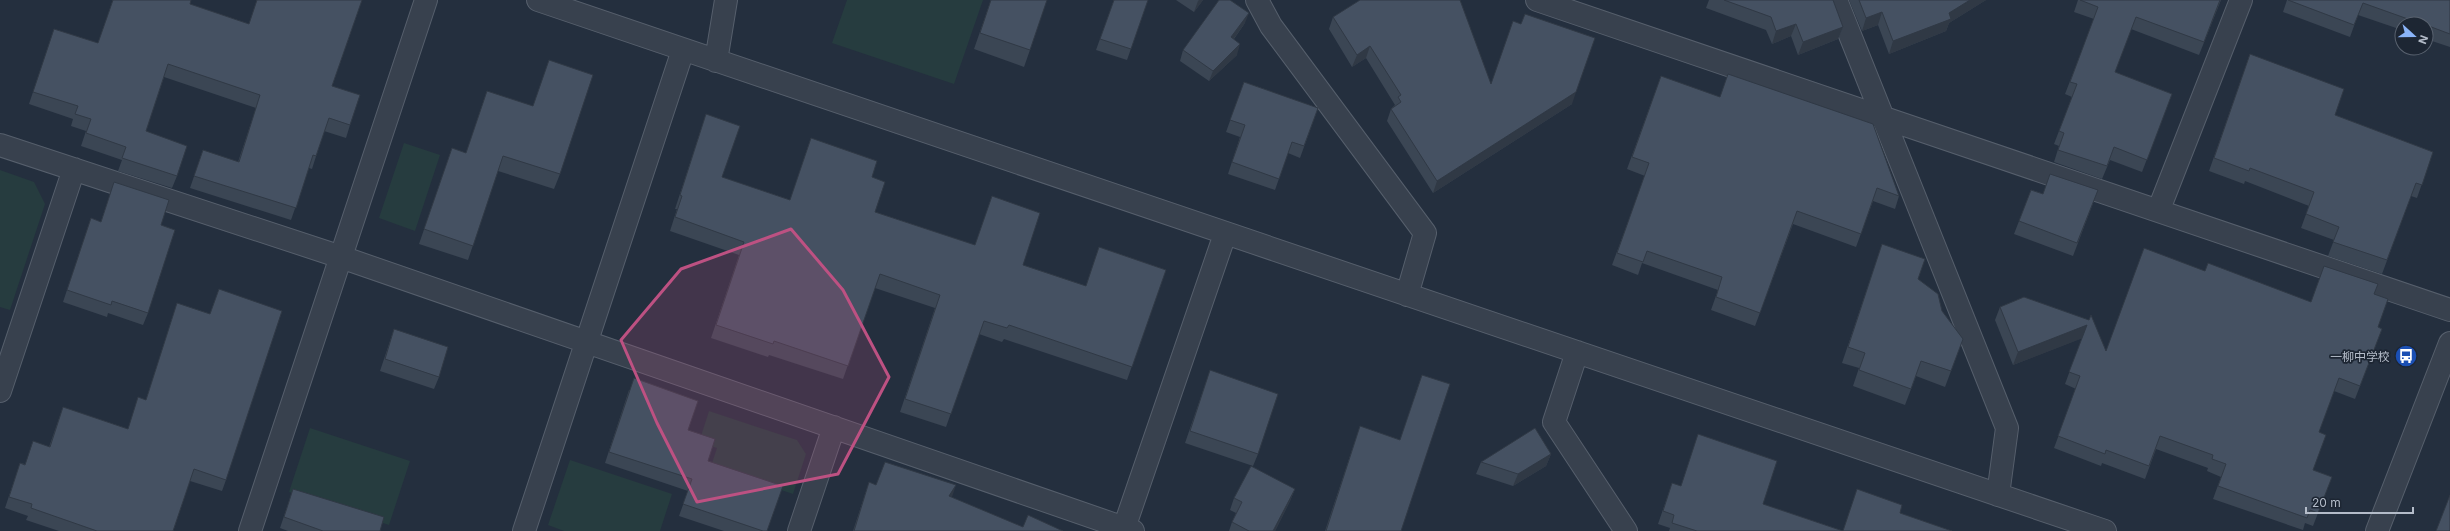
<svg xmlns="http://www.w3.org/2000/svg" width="2450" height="531" font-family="Inter,'Noto Sans JP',sans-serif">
  <rect width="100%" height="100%" fill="#242f3e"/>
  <path fill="#263c3f" d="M 847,0 L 983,0 L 954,84 L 832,43 Z
    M 404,143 L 440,155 L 415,231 L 379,218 Z
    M 0,170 L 34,182 L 45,204 L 10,310 L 0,307 Z
    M 709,411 L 797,440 L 806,454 L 793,494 L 711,466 L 717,448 L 699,442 Z
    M 310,428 L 410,461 L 389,525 L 289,492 Z
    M 570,460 L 672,494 L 660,531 L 564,531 L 548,525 Z"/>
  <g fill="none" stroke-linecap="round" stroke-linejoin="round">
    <g stroke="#565f6c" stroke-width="24">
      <path id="minor" d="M 538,0 L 2105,531
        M 1257,0 L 1271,26 L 1425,233 L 1407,295
        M 1537,0 L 2450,310
        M 1836,0 L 2007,428 L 1998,495
        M 716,61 L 726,0
        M 0,145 L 341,257 L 1133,531
        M 2159,209 L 2241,0
        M 1577,352 L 1554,422 L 1626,531
        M 0,391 L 74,169
        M 250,531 L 426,0
        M 524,531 L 683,50
        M 799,531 L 834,427
        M 1123,531 L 1225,234
        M 2377,531 L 2450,343"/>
    </g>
    <use href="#minor" stroke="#38414e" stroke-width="22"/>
  </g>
  <path fill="#3b4654" d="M 113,0 L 191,0 L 190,4 L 249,24 L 257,0 L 362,0 L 332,86 L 350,125 L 346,138 L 324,131 L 312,169 L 309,168 L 291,220 L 190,188 L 203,150 L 238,162 L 256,108 L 164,77 L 146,131 L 177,176 L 172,188 L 118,171 L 122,160 L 81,146 L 86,131 L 71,126 L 73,119 L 29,104 L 54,29 L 98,43 Z
    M 991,0 L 1030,50 L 1024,67 L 974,49 Z
    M 1114,0 L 1148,0 L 1127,60 L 1096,50 Z
    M 1176,0 L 1203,0 L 1194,12 Z
    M 1709,0 L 1833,0 L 1843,27 L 1838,39 L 1798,55 L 1791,36 L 1772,44 L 1766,30 L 1706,8 Z
    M 1849,0 L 1986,0 L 1949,23 L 1946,31 L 1889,54 L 1878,25 L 1862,31 Z
    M 2078,0 L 2221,0 L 2199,55 L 2131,29 L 2115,72 L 2172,94 L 2142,172 L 2110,160 L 2102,179 L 2054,162 L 2059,146 L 2054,144 L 2072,97 L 2065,94 L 2094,19 L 2074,12 Z
    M 2287,0 L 2450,0 L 2450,47 L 2426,39 L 2426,24 L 2402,24 L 2402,30 L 2358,15 L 2350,37 L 2283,12 Z
    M 1525,14 L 1572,104 L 1433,193 L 1387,121 L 1391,109 L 1395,105 L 1366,58 L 1352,67 L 1329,29 L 1333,17 L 1491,84 L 1521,24 Z
    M 1245,23 L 1234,39 L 1237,55 L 1209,81 L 1180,61 L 1183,50 Z
    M 2250,54 L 2335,115 L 2433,152 L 2417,198 L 2411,196 L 2382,274 L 2328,256 L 2334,240 L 2301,228 L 2309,206 L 2245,181 L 2244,184 L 2209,171 Z
    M 1661,76 L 1899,196 L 1895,209 L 1873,201 L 1856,247 L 1793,224 L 1755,326 L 1711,310 L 1718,290 L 1642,263 L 1638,275 L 1612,265 L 1645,176 L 1627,169 Z
    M 1244,82 L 1318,108 L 1300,158 L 1288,153 L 1275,190 L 1228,174 L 1240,137 L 1226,132 Z
    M 487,91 L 560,174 L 554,189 L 498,171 L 468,260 L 419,244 L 452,148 L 466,153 Z
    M 706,114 L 722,177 L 790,200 L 811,138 L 872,177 L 875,212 L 975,245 L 992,196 L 1023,265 L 1086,286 L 1099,247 L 1166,270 L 1127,380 L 1004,339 L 1002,342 L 979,334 L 946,427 L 900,412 L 935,308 L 875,288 L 843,379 L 769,355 L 768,357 L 711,338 L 739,255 L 670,231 L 677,209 L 675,209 Z
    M 114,182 L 161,225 L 148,313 L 143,325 L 108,313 L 107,317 L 63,302 L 91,218 L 101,222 Z
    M 2031,190 L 2043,194 L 2098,190 L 2073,256 L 2014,234 Z
    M 1882,244 L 1918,279 L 1963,339 L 1945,387 L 1916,376 L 1905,405 L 1853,386 L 1859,368 L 1842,363 Z
    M 2205,271 L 2311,302 L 2375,294 L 2378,327 L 2382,329 L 2355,399 L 2334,391 L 2319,432 L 2313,470 L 2332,477 L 2313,526 L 2305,523 L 2303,530 L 2213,499 L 2221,477 L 2207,471 L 2208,468 L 2156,449 L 2145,479 L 2102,463 L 2101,466 L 2054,448 L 2076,389 L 2065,384 L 2082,338 L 2013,365 L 1995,320 L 2000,307 L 2024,297 L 2106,351 Z
    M 219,289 L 226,480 L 222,491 L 190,481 L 173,531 L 59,531 L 26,520 L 28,516 L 5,508 L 20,463 L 25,464 L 49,447 L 63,407 L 128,429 L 146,400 L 177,303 L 210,314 Z
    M 394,329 L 439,377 L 434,389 L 380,371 Z
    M 1422,375 L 1401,531 L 1325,531 L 1360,426 L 1400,440 Z
    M 1206,382 L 1258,454 L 1253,466 L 1185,443 Z
    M 629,390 L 688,430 L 708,461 L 767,531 L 724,531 L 679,516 L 688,491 L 605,463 Z
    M 1551,454 L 1546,466 L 1513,486 L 1476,474 L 1481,462 Z
    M 869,482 L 876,485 L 951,497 L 1023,527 L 1063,531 L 853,531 Z
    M 1672,483 L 1680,486 L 1763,504 L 1843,531 L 1857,489 L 1900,513 L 1952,531 L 1669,531 L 1670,528 L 1658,524 Z
    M 293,489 L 380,531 L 288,531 L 280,528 Z
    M 1295,489 L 1290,501 L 1275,531 L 1229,531 L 1232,522 L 1236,513 L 1230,510 L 1234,498 Z"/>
  <path fill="#303945" d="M 1199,0 L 1203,0 L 1194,12 L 1198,1 Z
    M 1970,0 L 1986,0 L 1949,23 L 1946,31 L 1889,54 L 1893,41 L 1949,13 Z
    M 1882,12 L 1878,25 L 1862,31 L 1866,18 Z
    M 1249,13 L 1245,23 L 1227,48 L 1231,37 Z
    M 1796,24 L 1791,36 L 1772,44 L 1776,31 Z
    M 1843,27 L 1838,39 L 1798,55 L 1803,42 Z
    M 1240,44 L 1237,55 L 1209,81 L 1213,71 Z
    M 1370,46 L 1366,58 L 1352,67 L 1357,55 Z
    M 1576,92 L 1572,104 L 1433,193 L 1437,181 Z
    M 2087,325 L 2083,338 L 2013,365 L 2018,352 Z
    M 1551,454 L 1546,466 L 1513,486 L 1518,474 Z
    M 956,485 L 952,497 L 945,507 L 949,496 Z
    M 1295,489 L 1290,501 L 1275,531 L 1273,531 Z"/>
  <path fill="#455162" stroke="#303945" d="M 113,0 L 191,0 L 190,4 L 249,24 L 257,0 L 362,0 L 332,86 L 360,95 L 350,125 L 329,118 L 316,156 L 313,155 L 296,208 L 194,176 L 203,150 L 239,162 L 260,95 L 168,64 L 146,131 L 187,146 L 177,176 L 122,158 L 126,147 L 86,133 L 91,119 L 75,114 L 78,106 L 33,92 L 54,29 L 98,43 Z
    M 991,0 L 1047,0 L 1030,50 L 980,33 Z
    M 1114,0 L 1148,0 L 1131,49 L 1100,39 Z
    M 1219,0 L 1230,0 L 1249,13 L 1231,37 L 1240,44 L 1213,71 L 1183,50 Z
    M 1360,0 L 1460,0 L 1491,84 L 1513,21 L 1521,24 L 1525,14 L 1595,38 L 1576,92 L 1437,181 L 1391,109 L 1401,102 L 1398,97 L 1401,95 L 1370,46 L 1357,55 L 1333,17 Z
    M 1724,0 L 1833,0 L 1843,27 L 1803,42 L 1796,24 L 1776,31 L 1771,17 Z
    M 1859,0 L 1970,0 L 1949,13 L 1951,19 L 1893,41 L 1882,12 L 1866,18 Z
    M 2080,0 L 2220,0 L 2204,42 L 2136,17 L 2115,72 L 2172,94 L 2147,160 L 2114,147 L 2107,166 L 2058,150 L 2064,133 L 2059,131 L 2077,84 L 2070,82 L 2098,7 Z
    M 2288,0 L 2450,0 L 2450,34 L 2426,25 L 2426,24 L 2422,24 L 2363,3 L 2354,25 Z
    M 2250,54 L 2344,89 L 2335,115 L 2433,152 L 2422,185 L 2416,183 L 2387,260 L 2333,242 L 2339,227 L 2306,214 L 2314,192 L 2250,168 L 2249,171 L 2214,158 Z
    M 549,60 L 593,75 L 560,174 L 503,156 L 473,246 L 424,229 L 452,148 L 466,153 L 487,91 L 533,106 Z
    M 1728,74 L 1873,124 L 1899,196 L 1877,188 L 1861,234 L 1797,211 L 1760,313 L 1716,297 L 1722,277 L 1647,251 L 1643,262 L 1617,253 L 1649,163 L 1632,157 L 1661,76 L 1720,97 Z
    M 1244,82 L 1318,108 L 1304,146 L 1292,142 L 1279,179 L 1232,162 L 1245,125 L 1230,120 Z
    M 706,114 L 740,126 L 722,177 L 790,200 L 811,138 L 877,161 L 872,177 L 885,182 L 875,212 L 975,245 L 992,196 L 1040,213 L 1023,265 L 1086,286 L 1099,247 L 1166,270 L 1132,367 L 1009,325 L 1007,328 L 984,321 L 951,414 L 905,399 L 940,295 L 880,274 L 848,366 L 774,341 L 773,344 L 716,325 L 744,242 L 675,217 L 682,196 L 680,195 Z
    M 2050,174 L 2098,190 L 2077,243 L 2019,221 L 2031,190 L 2043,194 Z
    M 114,182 L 169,200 L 161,225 L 175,230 L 148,313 L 112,301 L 111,305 L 67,290 L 91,218 L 101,222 Z
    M 1882,244 L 1925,259 L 1918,279 L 1938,294 L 1942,311 L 1963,339 L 1951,371 L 1921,361 L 1911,389 L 1859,370 L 1865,353 L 1848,347 Z
    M 2144,248 L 2205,271 L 2208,263 L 2311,302 L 2324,266 L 2378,284 L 2374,294 L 2388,299 L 2378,327 L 2382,329 L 2360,386 L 2339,378 L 2319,432 L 2326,435 L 2313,470 L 2332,477 L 2318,513 L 2310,510 L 2307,518 L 2218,486 L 2226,464 L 2212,459 L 2213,455 L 2160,436 L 2149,466 L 2106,450 L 2105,454 L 2058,436 L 2080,376 L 2069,372 L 2087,325 L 2018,352 L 2000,307 L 2024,297 L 2089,320 L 2091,315 L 2106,351 Z
    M 219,289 L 282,311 L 226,480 L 194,469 L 173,531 L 97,531 L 31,508 L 32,504 L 9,497 L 20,463 L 25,465 L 33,441 L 50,447 L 63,407 L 128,429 L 138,397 L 146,400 L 177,303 L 210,314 Z
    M 394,329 L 448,347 L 439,377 L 385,359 Z
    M 1210,370 L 1278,394 L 1258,454 L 1190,431 Z
    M 1422,375 L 1450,384 L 1401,531 L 1326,531 L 1360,426 L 1400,440 Z
    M 634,378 L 698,401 L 688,430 L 715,439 L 708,461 L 783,486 L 767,531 L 763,531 L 683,504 L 692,479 L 609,452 Z
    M 1535,428 L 1551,454 L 1518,474 L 1481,462 Z
    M 1698,434 L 1777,461 L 1763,504 L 1843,531 L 1857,489 L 1902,505 L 1900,513 L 1952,531 L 1697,531 L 1672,523 L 1674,515 L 1663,511 L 1672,483 L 1681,486 Z
    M 885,462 L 956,485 L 949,496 L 1023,527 L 1028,515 L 1063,531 L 854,531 L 869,482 L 876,485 Z
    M 1251,466 L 1295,489 L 1273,531 L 1249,531 L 1232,522 L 1242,502 L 1234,498 Z
    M 293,489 L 384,517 L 380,531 L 323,531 L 284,517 Z
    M 2450,495 L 2450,531 L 2436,531 Z"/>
  <path fill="#bd5182" fill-opacity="0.2" stroke="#bd5182" stroke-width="3" stroke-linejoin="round" d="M 791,229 L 843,290 L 889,377 L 838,474 L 697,502 L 657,423 L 621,340 L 681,269 Z"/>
  <defs>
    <g id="bus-disc" transform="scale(1.15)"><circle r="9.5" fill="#1a4fb4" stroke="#1d2633"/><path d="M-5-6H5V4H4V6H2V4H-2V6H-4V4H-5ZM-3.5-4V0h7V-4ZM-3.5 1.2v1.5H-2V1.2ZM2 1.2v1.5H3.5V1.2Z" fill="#fff"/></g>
  </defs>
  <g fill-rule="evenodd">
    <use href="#bus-disc" x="2406" y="356"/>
  </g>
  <g text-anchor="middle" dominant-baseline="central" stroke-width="3.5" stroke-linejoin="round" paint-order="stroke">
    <g font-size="12" fill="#b4bcc9" stroke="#1d2633" text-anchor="end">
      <text x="2390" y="356">一柳中学校</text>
    </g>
  </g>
  <g transform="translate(2414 36) rotate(111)"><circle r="19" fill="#1d2633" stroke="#59626f"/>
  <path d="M0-3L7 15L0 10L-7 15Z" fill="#8ab4f8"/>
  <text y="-6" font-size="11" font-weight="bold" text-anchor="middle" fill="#b4bcc9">N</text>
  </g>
  <path d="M2306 507v6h107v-6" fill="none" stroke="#b4bcc9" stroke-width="2"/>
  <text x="2312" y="507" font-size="12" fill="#b4bcc9" stroke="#1d2633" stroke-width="3" paint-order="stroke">20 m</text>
</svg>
